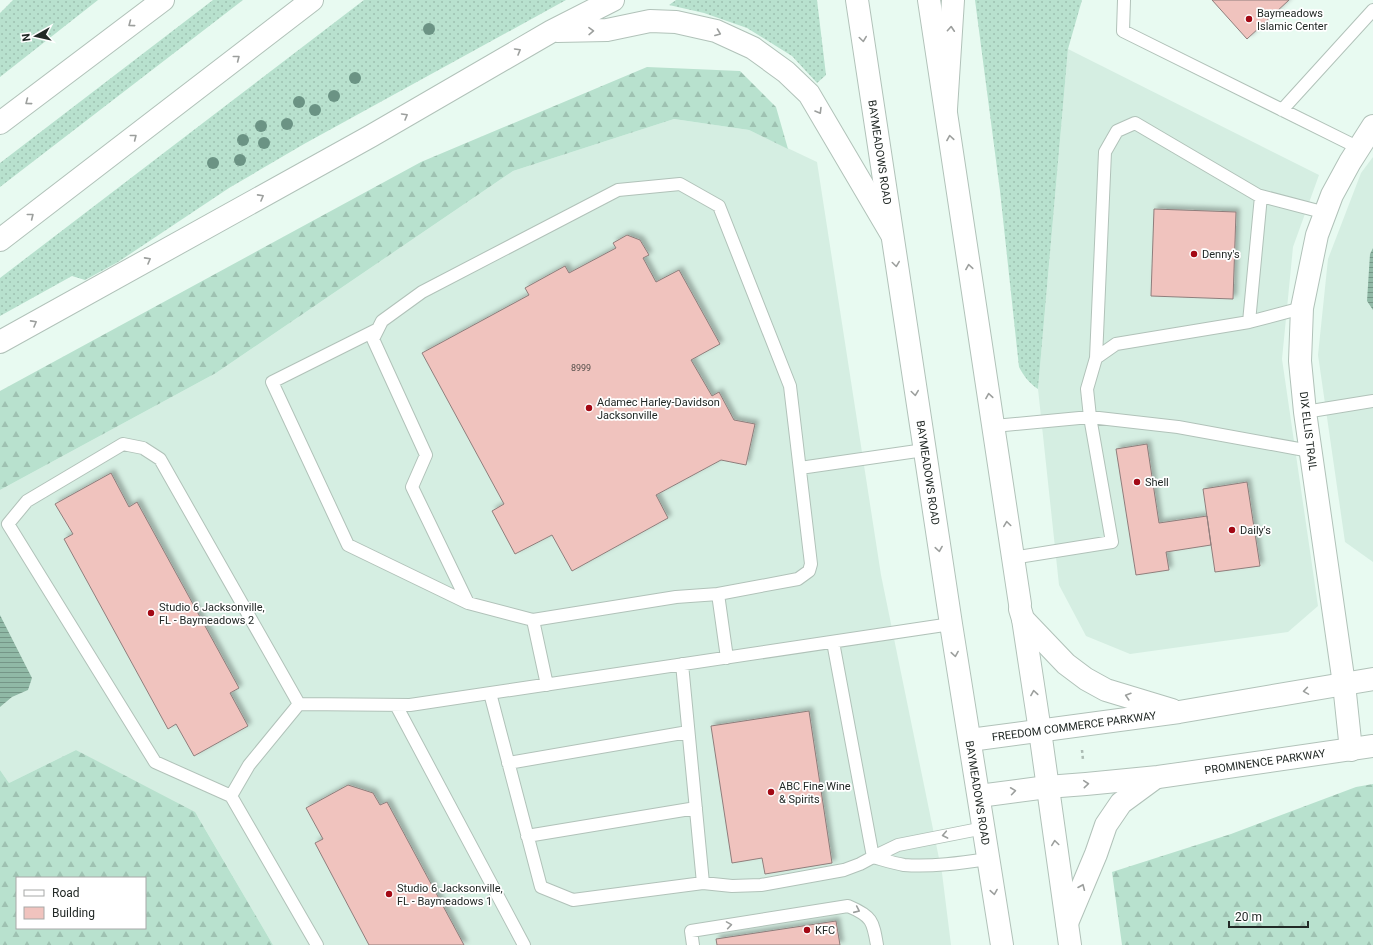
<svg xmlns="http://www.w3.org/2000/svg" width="1373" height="945" font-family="Roboto,sans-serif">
  <defs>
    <pattern id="grass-dots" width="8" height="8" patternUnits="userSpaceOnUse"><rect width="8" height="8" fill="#b8e1ce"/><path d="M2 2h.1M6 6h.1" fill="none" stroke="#9ec1b1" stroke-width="1.8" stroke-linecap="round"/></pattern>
    <pattern id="forest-firs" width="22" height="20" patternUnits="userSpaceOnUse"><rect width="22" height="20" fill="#b8e1ce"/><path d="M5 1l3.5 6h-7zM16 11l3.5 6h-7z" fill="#9ec1b1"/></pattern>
    <pattern id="water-rules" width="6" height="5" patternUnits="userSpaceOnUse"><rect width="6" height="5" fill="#90b9a6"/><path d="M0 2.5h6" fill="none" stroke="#759687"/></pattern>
    <filter id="shadow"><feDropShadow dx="3.5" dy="-3.5" stdDeviation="2" flood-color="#0004"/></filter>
  </defs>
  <rect width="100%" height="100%" fill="#e8faf1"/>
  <path fill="#d5eee2" d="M 1068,49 L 1319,175 L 1293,247 L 1282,359 L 1318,606 L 1288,632 L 1130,654 L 1086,636 L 1059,585 L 1038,389 Z
    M 674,119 L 749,130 L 817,162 L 881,575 L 942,873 L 951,945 L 273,945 L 198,817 L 76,750 L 9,783 L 0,770 L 0,707 L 12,697 L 28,690 L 32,678 L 0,615 L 0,490 L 216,373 L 513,171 Z
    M 1373,157 L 1373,562 L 1345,542 L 1318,355 L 1328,259 L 1361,173 Z"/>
  <path fill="url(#grass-dots)" d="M 13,0 L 98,0 L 0,77 L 0,13 Z
    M 213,0 L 243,0 L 0,187 L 0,163 Z
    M 364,0 L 566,0 L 304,144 L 229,188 L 118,262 L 85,280 L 72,276 L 0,316 L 0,278 Z
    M 676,0 L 817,0 L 826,75 L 817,83 L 792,56 L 747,28 L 704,13 L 669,5 Z
    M 975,0 L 1082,0 L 1068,49 L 1038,389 C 1030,384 1023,375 1019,367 L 1000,191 Z"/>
  <path fill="url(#forest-firs)" fill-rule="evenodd" d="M 647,67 L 740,71 L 776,107 L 788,149 L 749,130 L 674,119 L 513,171 L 216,373 L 0,490 L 0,391 L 421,162 Z
    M 76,750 L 195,812 L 273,945 L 0,945 L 0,770 L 9,783 ZM 17,878 L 145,878 L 145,928 L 17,928 Z
    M 1373,784 L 1373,945 L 1122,945 L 1112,872 L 1231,834 L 1356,787 Z"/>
  <path fill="url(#water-rules)" d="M 1373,248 L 1373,310 L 1367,301 L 1370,254 Z
    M 0,615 L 32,678 L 28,690 L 12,697 L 0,707 Z"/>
  <path fill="#f0c3be" stroke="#8f7e7c" filter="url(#shadow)" d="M 1212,0 L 1289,0 L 1247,39 Z
    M 1154,209 L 1236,212 L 1233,299 L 1151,296 Z
    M 627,235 L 640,240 L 649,255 L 643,258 L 656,282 L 679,270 L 720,344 L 691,360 L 712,396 L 719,392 L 734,420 L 755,424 L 746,465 L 721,460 L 656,495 L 668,518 L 572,571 L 552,535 L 515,554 L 492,511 L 504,504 L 422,353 L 529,295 L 525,288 L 565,266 L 569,273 L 616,248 L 613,243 Z
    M 1147,444 L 1159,523 L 1207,516 L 1211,545 L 1166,552 L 1169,570 L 1136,575 L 1116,449 Z
    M 111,473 L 129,507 L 137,502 L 239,688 L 230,693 L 248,726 L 194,756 L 176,724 L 168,729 L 64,539 L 73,534 L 55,504 Z
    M 1247,482 L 1260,566 L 1215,572 L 1203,489 Z
    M 809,711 L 832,863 L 765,874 L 762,858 L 732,863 L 711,726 Z
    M 348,785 L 373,793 L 380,805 L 387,802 L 464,945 L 369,945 L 315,843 L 323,839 L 306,808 Z
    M 836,921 L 840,945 L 717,945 L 716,939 Z"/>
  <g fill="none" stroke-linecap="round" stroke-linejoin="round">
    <g stroke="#b1c2b9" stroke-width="14">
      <path id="lane" d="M 1124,0 L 1123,31 L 1359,148
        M 1282,110 L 1373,10
        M 1302,308 L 1249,322 L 1116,344 L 1096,358 L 1087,389 L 1090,417 L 1178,427 L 1310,451
        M 1249,322 L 1261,196 L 1326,213
        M 378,329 L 272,382 L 348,545 L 468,603
        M 1096,358 L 1105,152 L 1117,131 L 1135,123 L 1261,197
        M 1305,412 L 1373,401
        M 994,426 L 1090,417 L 1112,542 L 1012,558
        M 800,468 L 924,450
        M 533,620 L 676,597 L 718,594
        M 682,664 L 703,883
        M 547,685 L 533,620 L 468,603 L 412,487 L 426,455 L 373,339 L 382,321 L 422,292 L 618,190 L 680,184 L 719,206 L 790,386 L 811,564 L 809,571 L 798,579 L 718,594 L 727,658
        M 490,693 L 541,887 L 573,900 L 703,883 L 732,886 L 761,885 L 844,870 L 860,864 L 873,857 L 833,642
        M 396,705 L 524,945
        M 508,763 L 688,732
        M 231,796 L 249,765 L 299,704
        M 984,828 L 898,845 L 873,857 C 884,860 893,863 904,865 C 932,867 961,863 988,859
        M 527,836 L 696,808
        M 317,945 L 231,796 L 155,762 L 8,524 L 27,501 L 123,444 L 143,448 L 160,459 L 299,704 L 410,705 L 951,624
        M 693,945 L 691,931 L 848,906 C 872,916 873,921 877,945"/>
    </g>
    <g stroke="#b1c2b9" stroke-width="24">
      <path id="street" d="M 1351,750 L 1344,684 L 1305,412 L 1300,361 L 1302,308 L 1317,235 L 1332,195 L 1350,162 L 1373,126"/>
    </g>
    <g stroke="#b1c2b9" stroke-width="24">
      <g id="secondary">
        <path d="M 1020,609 L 1023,619 L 1066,664 L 1086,679 L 1106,690 L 1172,710"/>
        <path id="s1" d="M 970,740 L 1179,712 L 1373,679"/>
        <path id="s2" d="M 979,796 L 1047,787 L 1086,784 L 1158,777 L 1373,746"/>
        <path d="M 1067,923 L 1096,854 L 1106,825 L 1121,803 L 1155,778"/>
      </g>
    </g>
    <g stroke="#b1c2b9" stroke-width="24">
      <g id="primary">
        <path id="s3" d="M 857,0 L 951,624 L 1002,945"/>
        <path d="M 929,0 L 1020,604"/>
        <path d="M 1023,619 L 1040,731 L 1070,945"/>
      </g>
    </g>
    <g stroke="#b1c2b9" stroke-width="24">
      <path id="highway" d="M 557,31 L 607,30 L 650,21 L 676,22 L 716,31 L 753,48 L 786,72 L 809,94 L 892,235
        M 946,109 L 953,0
        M 0,123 L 163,0
        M 0,240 L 312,0
        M 0,342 L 371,136 L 552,31 L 613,0"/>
    </g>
    <path stroke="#acbbb4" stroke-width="2.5" stroke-dasharray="3 3" stroke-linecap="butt" d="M 1082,750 L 1083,760"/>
    <use href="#lane" stroke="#fff" stroke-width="12"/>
    <use href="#street" stroke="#fff" stroke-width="22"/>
    <use href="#secondary" stroke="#fff" stroke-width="22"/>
    <use href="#primary" stroke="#fff" stroke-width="22"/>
    <use href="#highway" stroke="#fff" stroke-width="22"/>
  </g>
  <g fill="#6b9384">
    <circle cx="429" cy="29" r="6"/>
    <circle cx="355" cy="78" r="6"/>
    <circle cx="334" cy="96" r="6"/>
    <circle cx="299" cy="102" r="6"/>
    <circle cx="315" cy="110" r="6"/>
    <circle cx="287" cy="124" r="6"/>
    <circle cx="261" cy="126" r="6"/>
    <circle cx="243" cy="140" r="6"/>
    <circle cx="264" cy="143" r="6"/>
    <circle cx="240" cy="160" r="6"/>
    <circle cx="213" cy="163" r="6"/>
  </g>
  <defs><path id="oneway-chevron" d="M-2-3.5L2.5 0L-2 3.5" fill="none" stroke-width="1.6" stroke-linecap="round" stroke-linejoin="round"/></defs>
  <g stroke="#9c9f9d">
    <use href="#oneway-chevron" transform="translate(131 24) rotate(143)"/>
    <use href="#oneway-chevron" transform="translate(951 29) rotate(-86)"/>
    <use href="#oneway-chevron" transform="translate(591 31) rotate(-1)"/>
    <use href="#oneway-chevron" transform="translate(718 33) rotate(21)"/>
    <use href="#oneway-chevron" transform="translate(863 39) rotate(82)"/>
    <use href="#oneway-chevron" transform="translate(518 51) rotate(-30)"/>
    <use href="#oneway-chevron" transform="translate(237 58) rotate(-38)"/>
    <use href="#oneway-chevron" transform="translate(28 102) rotate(143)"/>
    <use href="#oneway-chevron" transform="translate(819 111) rotate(59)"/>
    <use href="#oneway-chevron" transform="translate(405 116) rotate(-30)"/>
    <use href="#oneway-chevron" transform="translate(134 137) rotate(-38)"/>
    <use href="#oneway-chevron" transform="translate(950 138) rotate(-99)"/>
    <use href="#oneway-chevron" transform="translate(261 197) rotate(-29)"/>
    <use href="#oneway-chevron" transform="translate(31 216) rotate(-38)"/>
    <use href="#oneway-chevron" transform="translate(148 260) rotate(-29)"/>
    <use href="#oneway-chevron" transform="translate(896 264) rotate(82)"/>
    <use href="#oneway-chevron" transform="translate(969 267) rotate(-99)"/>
    <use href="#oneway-chevron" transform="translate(34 323) rotate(-29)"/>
    <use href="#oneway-chevron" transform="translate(915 393) rotate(82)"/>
    <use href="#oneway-chevron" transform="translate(989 396) rotate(-99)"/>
    <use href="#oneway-chevron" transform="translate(1007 524) rotate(-98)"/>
    <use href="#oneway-chevron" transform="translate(939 549) rotate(81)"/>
    <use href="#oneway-chevron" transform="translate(955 654) rotate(81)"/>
    <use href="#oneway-chevron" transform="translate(1306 691) rotate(171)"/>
    <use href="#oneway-chevron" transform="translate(1034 693) rotate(-99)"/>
    <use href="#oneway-chevron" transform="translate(1128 696) rotate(-163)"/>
    <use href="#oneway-chevron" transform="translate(1086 784) rotate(-5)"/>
    <use href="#oneway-chevron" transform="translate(1013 791) rotate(-8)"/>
    <use href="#oneway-chevron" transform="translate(945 835) rotate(169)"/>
    <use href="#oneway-chevron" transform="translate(1055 843) rotate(-98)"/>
    <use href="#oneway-chevron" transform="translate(1082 887) rotate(-67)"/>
    <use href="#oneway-chevron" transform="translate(994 892) rotate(81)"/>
    <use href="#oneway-chevron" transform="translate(857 910) rotate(24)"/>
    <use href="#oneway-chevron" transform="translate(729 925) rotate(-9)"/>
  </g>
  <g fill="#a30915" stroke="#fff" stroke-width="1.5">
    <circle cx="1249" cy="19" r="4"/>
    <circle cx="1194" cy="254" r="4"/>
    <circle cx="589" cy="408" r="4"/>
    <circle cx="1137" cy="482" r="4"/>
    <circle cx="1232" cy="530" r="4"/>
    <circle cx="151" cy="613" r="4"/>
    <circle cx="771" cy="792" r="4"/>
    <circle cx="389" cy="894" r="4"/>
    <circle cx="807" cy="930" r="4"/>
  </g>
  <g text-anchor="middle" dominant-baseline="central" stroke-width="3.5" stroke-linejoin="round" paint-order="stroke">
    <g font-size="9" fill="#56504c">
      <text x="581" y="368">8999</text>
    </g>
    <g font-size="11" fill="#222926" stroke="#fff" text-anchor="start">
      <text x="1257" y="13">Baymeadows<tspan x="1257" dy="13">Islamic Center</tspan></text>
      <text x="1202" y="254">Denny's</text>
      <text x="597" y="402">Adamec Harley-Davidson<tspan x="597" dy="13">Jacksonville</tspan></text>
      <text x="1145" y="482">Shell</text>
      <text x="1240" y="530">Daily's</text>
      <text x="159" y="607">Studio 6 Jacksonville,<tspan x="159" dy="13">FL - Baymeadows 2</tspan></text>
      <text x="779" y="786">ABC Fine Wine<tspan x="779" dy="13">&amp; Spirits</tspan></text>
      <text x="397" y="888">Studio 6 Jacksonville,<tspan x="397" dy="13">FL - Baymeadows 1</tspan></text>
      <text x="815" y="930">KFC</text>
    </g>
    <g font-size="11" fill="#222926" stroke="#fff">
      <text stroke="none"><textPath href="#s3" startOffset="154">BAYMEADOWS ROAD</textPath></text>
      <text transform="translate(1308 431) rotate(83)">DIX ELLIS TRAIL</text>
      <text stroke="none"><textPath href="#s3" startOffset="478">BAYMEADOWS ROAD</textPath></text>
      <text stroke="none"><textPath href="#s1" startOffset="105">FREEDOM COMMERCE PARKWAY</textPath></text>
      <text stroke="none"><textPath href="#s2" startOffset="288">PROMINENCE PARKWAY</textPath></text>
      <text stroke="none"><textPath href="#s3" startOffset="802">BAYMEADOWS ROAD</textPath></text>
    </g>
  </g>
  <rect x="16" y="877" width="130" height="52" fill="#ffffff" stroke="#a7a9a8"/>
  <rect x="24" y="890" width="20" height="6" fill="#ffffff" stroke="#a7a9a8"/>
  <text x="52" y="897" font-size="12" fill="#222926">Road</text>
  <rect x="24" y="907" width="20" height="12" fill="#f0c3be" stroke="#a7a9a8"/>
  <text x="52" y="917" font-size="12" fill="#222926">Building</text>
  <g transform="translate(36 36) rotate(262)" stroke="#ffffff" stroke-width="3" paint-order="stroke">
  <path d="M0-3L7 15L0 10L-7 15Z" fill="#222926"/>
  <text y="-6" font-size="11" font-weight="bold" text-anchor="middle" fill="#222926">N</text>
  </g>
  <path d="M1229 921v6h79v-6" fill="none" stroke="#222926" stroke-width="2"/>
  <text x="1235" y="921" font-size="12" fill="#222926" stroke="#ffffff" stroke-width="3" paint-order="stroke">20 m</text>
</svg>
